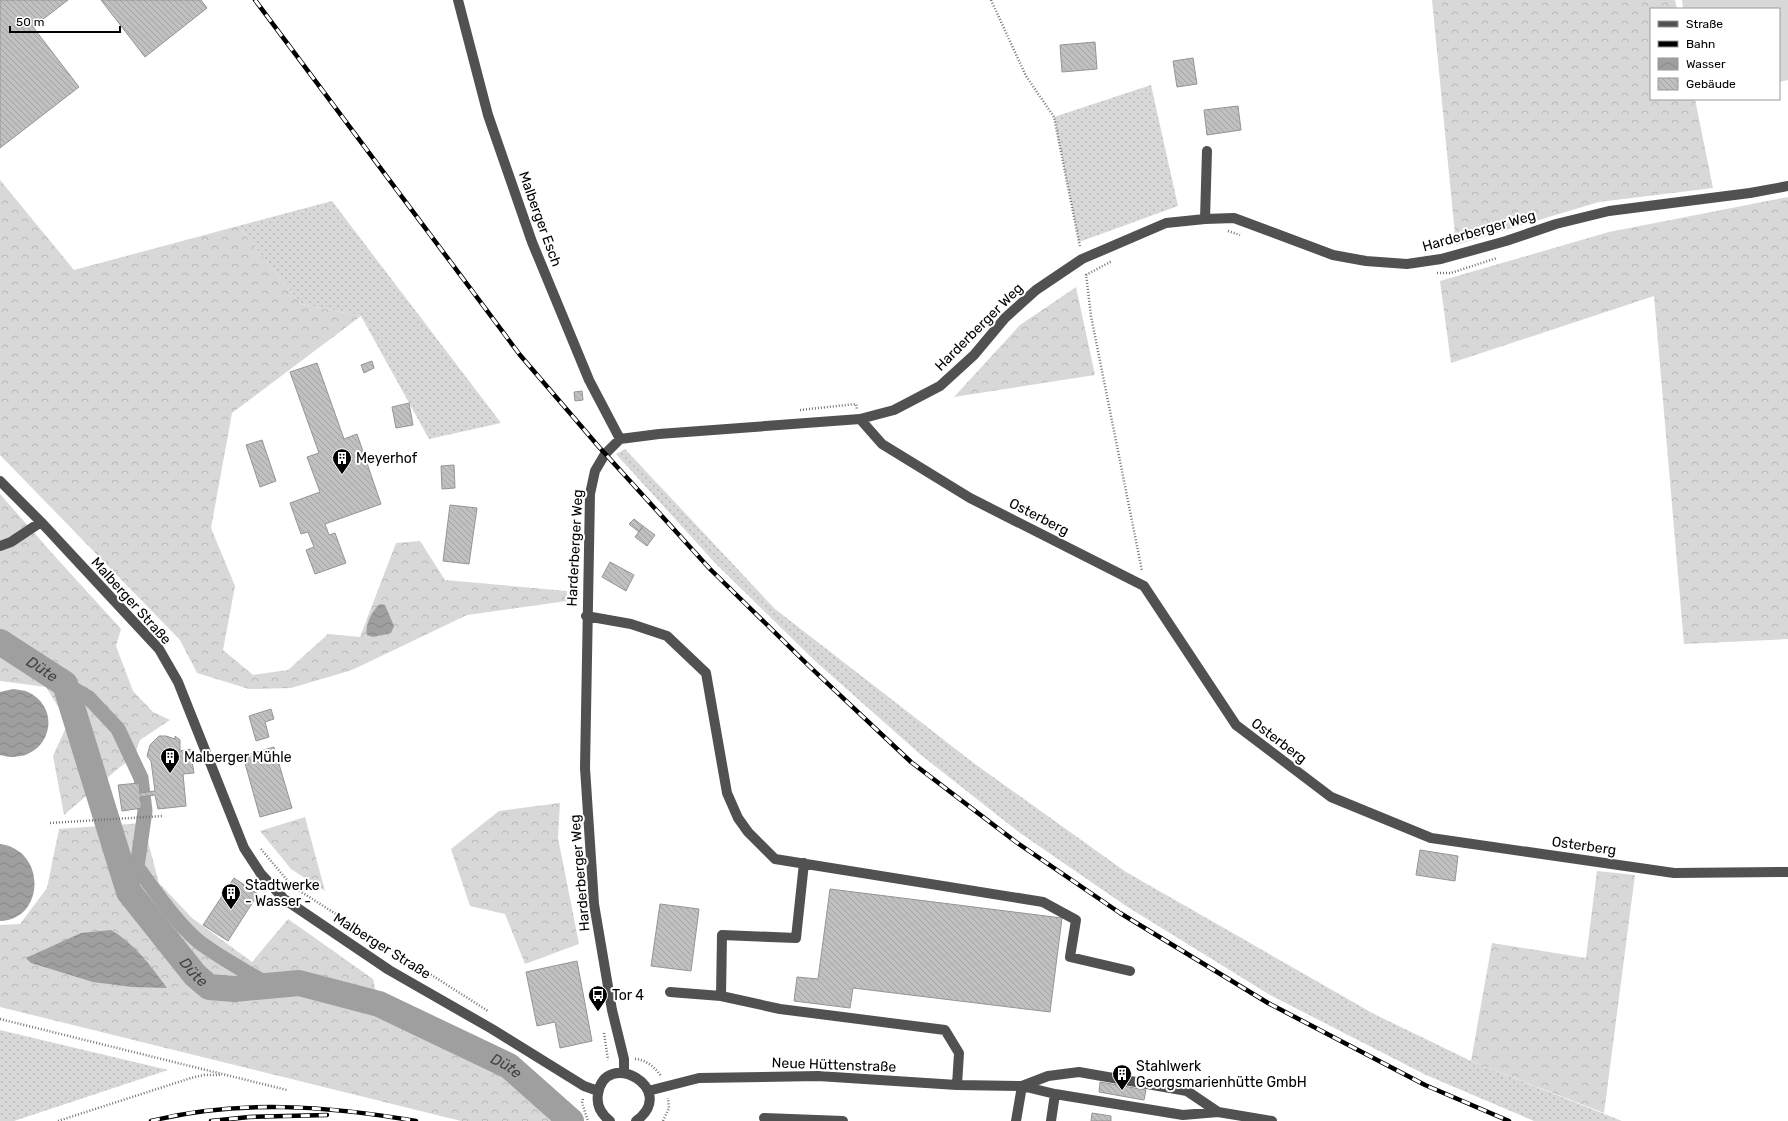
<svg xmlns="http://www.w3.org/2000/svg" width="1788" height="1121" font-family="Rubik,sans-serif">
  <defs>
    <pattern id="grass-dots" width="8" height="8" patternUnits="userSpaceOnUse"><rect width="8" height="8" fill="#d8d8d8"/><path d="M2 2h.1M6 6h.1" fill="none" stroke="#b8b8b8" stroke-width="1.8" stroke-linecap="round"/></pattern>
    <pattern id="forest-crowns" width="20" height="18" patternUnits="userSpaceOnUse"><rect width="20" height="18" fill="#d8d8d8"/><path d="M2 6a3 3 0 1 1 6 0M12 15a3 3 0 1 1 6 0" fill="none" stroke="#b8b8b8"/></pattern>
    <pattern id="water-waves" width="16" height="10" patternUnits="userSpaceOnUse"><rect width="16" height="10" fill="#9f9f9f"/><path d="M0 5q4-4 8 0t8 0" fill="none" stroke="#878787"/></pattern>
    <pattern id="building-back-hatch" width="6" height="6" patternUnits="userSpaceOnUse"><rect width="6" height="6" fill="#c0c0c0"/><path d="M-1 5l2 2M0 0l6 6M5-1l2 2" fill="none" stroke="#a3a3a3"/></pattern>
  </defs>
  <rect width="100%" height="100%" fill="#fff"/>
  <path fill="url(#grass-dots)" d="M 1151,85 L 1178,206 L 1079,242 L 1054,117 Z
    M 332,201 L 501,423 L 429,439 L 361,316 L 301,304 L 238,226 Z
    M 625,449 L 775,609 L 975,764 L 1126,872 L 1374,1014 L 1471,1061 L 1622,1121 L 1534,1121 L 1426,1075 L 1270,995 L 1126,906 L 1020,833 L 921,755 L 814,660 L 716,564 L 616,454 Z
    M 0,1030 L 168,1070 L 14,1121 L 0,1121 Z"/>
  <path fill="url(#forest-crowns)" d="M 1432,0 L 1675,0 L 1677,9 L 1651,9 L 1651,99 L 1695,99 L 1713,188 L 1599,202 L 1456,245 Z
    M 0,180 L 74,270 L 238,226 L 301,304 L 361,316 L 232,413 L 211,528 L 235,586 L 223,650 L 253,675 L 288,670 L 328,634 L 360,637 L 396,543 L 420,541 L 445,580 L 567,591 L 567,601 L 467,615 L 352,670 L 291,688 L 249,689 L 197,673 L 180,640 L 0,455 Z
    M 1788,197 L 1788,639 L 1684,644 L 1654,296 L 1451,363 L 1440,281 L 1609,232 Z
    M 1076,287 L 1095,375 L 954,397 L 1020,325 Z
    M 0,494 L 51,552 L 121,629 L 116,646 L 133,691 L 153,712 L 170,720 L 140,740 L 134,757 L 120,767 L 64,815 L 53,756 L 68,723 L 46,687 L 0,681 Z
    M 560,803 L 558,838 L 579,944 L 525,964 L 505,914 L 470,906 L 451,849 L 499,811 Z
    M 305,817 L 325,891 L 291,869 L 260,831 Z
    M 143,823 L 159,883 L 192,918 L 252,962 L 288,919 L 373,979 L 381,1016 L 504,1073 L 560,1121 L 461,1121 L 0,1007 L 0,925 L 20,924 L 47,888 L 59,829 Z
    M 1597,871 L 1635,875 L 1604,1113 L 1471,1061 L 1492,943 L 1586,958 Z"/>
  <path fill="#d8d8d8" d="M 1682,0 L 1788,0 L 1788,80 L 1779,82 L 1779,9 L 1683,9 Z"/>
  <path fill="url(#water-waves)" d="M 380,604 L 385,605 L 394,626 L 391,633 L 373,637 L 367,635 C 364,626 373,609 380,604 Z
    M 13,689 C 18,690 24,690 28,692 C 67,711 46,768 0,755 L 0,692 Z
    M 0,844 C 47,850 45,920 0,921 Z
    M 111,930 C 135,944 151,966 167,988 L 132,987 L 93,982 L 31,963 L 26,958 L 81,933 Z"/>
  <g fill="none" stroke-linecap="round" stroke-linejoin="round">
    <path stroke="#9f9f9f" stroke-width="15" d="M 65,684 L 89,698 L 118,729 L 141,778 L 145,811 L 137,867 C 156,892 174,920 198,941 C 220,958 245,971 269,985"/>
    <path stroke="#9f9f9f" stroke-width="26" id="s1" d="M 0,642 L 65,684 L 129,892 L 195,975 L 209,987 L 234,989 L 299,983 L 379,1004 L 509,1066 L 571,1121"/>
  </g>
  <path fill="url(#building-back-hatch)" stroke="#959595" d="M 0,0 L 68,0 L 33,27 L 79,87 L 0,148 Z
    M 101,0 L 201,0 L 207,8 L 145,57 Z
    M 1095,42 L 1097,69 L 1062,72 L 1060,45 Z
    M 1193,58 L 1197,84 L 1177,87 L 1173,61 Z
    M 1238,106 L 1241,130 L 1207,135 L 1204,110 Z
    M 372,361 L 374,368 L 364,373 L 361,365 Z
    M 317,363 L 344,439 L 357,434 L 381,504 L 325,524 L 329,535 L 335,533 L 346,563 L 315,574 L 306,550 L 314,547 L 308,532 L 301,534 L 290,503 L 320,492 L 307,457 L 319,453 L 290,372 Z
    M 582,391 L 583,400 L 575,401 L 574,392 Z
    M 409,403 L 413,425 L 396,428 L 392,407 Z
    M 262,440 L 276,481 L 260,487 L 246,445 Z
    M 454,465 L 455,488 L 442,489 L 441,466 Z
    M 450,505 L 477,508 L 469,564 L 443,561 Z
    M 634,519 L 643,526 L 639,532 L 629,524 Z
    M 643,526 L 655,535 L 647,546 L 635,537 Z
    M 610,562 L 634,575 L 626,591 L 602,577 Z
    M 271,709 L 274,719 L 265,722 L 269,737 L 256,741 L 249,716 Z
    M 159,736 L 166,736 L 175,739 L 175,736 L 180,740 L 180,751 L 190,749 L 194,773 L 183,774 L 186,806 L 158,809 L 155,795 L 140,797 L 142,808 L 122,811 L 118,785 L 139,783 L 140,793 L 155,791 L 151,761 L 147,756 L 150,745 Z
    M 274,747 L 292,808 L 260,817 L 243,756 Z
    M 1420,850 L 1458,856 L 1455,881 L 1416,875 Z
    M 234,878 L 258,894 L 228,941 L 203,925 Z
    M 830,889 L 1062,918 L 1050,1012 L 853,988 L 850,1008 L 794,1001 L 797,977 L 818,979 Z
    M 660,904 L 699,909 L 691,971 L 651,966 Z
    M 577,961 L 592,1041 L 560,1048 L 555,1022 L 537,1026 L 526,972 Z
    M 1100,1082 L 1146,1090 L 1144,1100 L 1099,1092 Z
    M 1092,1113 L 1111,1116 L 1111,1121 L 1091,1121 Z"/>
  <g fill="none" stroke-linecap="round" stroke-linejoin="round">
    <path stroke="#737373" stroke-width="2.5" stroke-dasharray="1 2" stroke-linecap="butt" d="M 991,0 L 1026,76 L 1054,117 L 1080,247
      M 1228,231 L 1240,235
      M 1437,273 L 1451,273 L 1497,258
      M 1086,274 L 1091,316 L 1142,571
      M 1086,275 L 1112,261
      M 800,410 L 856,404 L 857,409
      M 50,823 L 162,816
      M 261,849 L 292,886 L 488,1011
      M 0,1019 L 287,1090
      M 604,1033 L 608,1060
      M 635,1059 C 645,1059 656,1068 661,1076
      M 583,1099 L 582,1103 L 588,1121
      M 58,1121 L 191,1078 L 204,1075 L 221,1075
      M 663,1121 L 669,1108 L 668,1098"/>
    <path stroke="#515151" stroke-width="10" d="M 458,0 L 488,115 L 532,242 L 589,380 L 620,439
      M 1205,219 L 1207,151
      M 860,419 L 882,444 L 970,498 L 1144,586 L 1236,725 L 1331,797 L 1431,838 L 1674,873 L 1788,872
      M 0,481 L 41,522 L 159,649 L 178,682 L 244,848 L 261,874 L 284,899 L 389,970 L 492,1029 L 584,1086 L 598,1091
      M 0,546 L 11,542 L 41,522
      M 586,616 L 631,624 L 667,636 L 706,673 L 727,793 L 738,818 L 748,832 L 775,859 L 1043,902 L 1076,920 L 1070,957 L 1130,971
      M 670,992 L 721,996 L 722,935 L 796,938 L 804,863
      M 721,996 L 780,1009 L 945,1030 L 959,1053 L 957,1085
      M 624,1073 L 624,1059 L 612,1010 L 594,904 L 585,768 L 590,494 L 595,471 L 605,454 L 620,439 L 659,434 L 860,419 L 894,410 L 940,386 L 974,355 L 1005,318 L 1036,290 L 1082,259 L 1166,223 L 1205,219 L 1234,218 L 1333,255 L 1366,261 L 1407,264 L 1441,259 L 1506,241 L 1556,224 L 1609,211 L 1750,193 L 1788,186
      M 1022,1086 L 1048,1076 L 1079,1072 L 1187,1091 L 1218,1112
      M 648,1091 L 699,1078 L 818,1076 L 957,1085 L 1022,1086 L 1055,1094 L 1183,1115 L 1218,1112 L 1272,1121
      M 764,1118 L 843,1121
      M 610,1121 C 601,1114 596,1106 598,1094 C 605,1047 680,1089 636,1121
      M 1016,1121 L 1022,1086
      M 1051,1121 L 1055,1094"/>
    <g stroke="#000" stroke-width="4.5">
      <path id="rail" d="M 255,0 L 520,355 L 599,447 L 710,569 L 809,666 L 911,762 L 1016,842 L 1120,913 L 1268,1003 L 1425,1085 L 1509,1121
        M 151,1121 C 238,1099 329,1106 416,1121
        M 211,1121 L 249,1117 L 327,1115"/>
    </g>
    <use href="#rail" stroke="#fff" stroke-width="3" stroke-dasharray="9" stroke-linecap="butt"/>
  </g>
  <defs>
    <g id="building-pin" transform="scale(1)"><path d="M0 17L-7.5 6A9.5 9.5 0 1 1 7.5 6Z" fill="#000" stroke="#fff"/><path d="M-4-6H4V6H1V3H-1V6H-4ZM-2.5-4.3h1.7v1.8h-1.7ZM.8-4.3h1.7v1.8H.8ZM-2.5-1h1.7V.8h-1.7ZM.8-1h1.7V.8H.8Z" fill="#fff"/></g>
    <g id="bus-pin" transform="scale(1)"><path d="M0 17L-7.5 6A9.5 9.5 0 1 1 7.5 6Z" fill="#000" stroke="#fff"/><path d="M-5-6H5V4H4V6H2V4H-2V6H-4V4H-5ZM-3.5-4V0h7V-4ZM-3.5 1.2v1.5H-2V1.2ZM2 1.2v1.5H3.5V1.2Z" fill="#fff"/></g>
  </defs>
  <g fill-rule="evenodd">
    <use href="#building-pin" x="342" y="458"/>
    <use href="#building-pin" x="170" y="757"/>
    <use href="#building-pin" x="231" y="893"/>
    <use href="#bus-pin" x="598" y="995"/>
    <use href="#building-pin" x="1122" y="1074"/>
  </g>
  <g text-anchor="middle" dominant-baseline="central" stroke-width="4" stroke-linejoin="round" paint-order="stroke">
    <g font-size="14" fill="#000" stroke="#fff">
      <text transform="translate(540 219) rotate(70)">Malberger Esch</text>
      <text transform="translate(1479 231) rotate(-16)">Harderberger Weg</text>
      <text transform="translate(979 327) rotate(-45)">Harderberger Weg</text>
      <text transform="translate(1039 517) rotate(27)">Osterberg</text>
      <text transform="translate(575 548) rotate(-87)">Harderberger Weg</text>
      <text transform="translate(131 601) rotate(48)">Malberger Straße</text>
      <text transform="translate(1279 741) rotate(37)">Osterberg</text>
      <text transform="translate(1584 846) rotate(8)">Osterberg</text>
      <text transform="translate(580 873) rotate(-95)">Harderberger Weg</text>
      <text transform="translate(382 946) rotate(32)">Malberger Straße</text>
      <text transform="translate(834 1065) rotate(2)">Neue Hüttenstraße</text>
    </g>
    <g font-size="14" fill="#000" stroke="#fff" text-anchor="start">
      <text x="356" y="458">Meyerhof</text>
      <text x="184" y="757">Malberger Mühle</text>
      <text x="245" y="885">Stadtwerke<tspan x="245" dy="16">- Wasser -</tspan></text>
      <text x="612" y="995">Tor 4</text>
      <text x="1136" y="1066">Stahlwerk<tspan x="1136" dy="16">Georgsmarienhütte GmbH</tspan></text>
    </g>
    <g font-size="15" font-style="italic" fill="#404040" stroke="#fff">
      <text stroke="none"><textPath href="#s1" startOffset="50">Düte</textPath></text>
      <text stroke="none"><textPath href="#s1" startOffset="398">Düte</textPath></text>
      <text stroke="none"><textPath href="#s1" startOffset="734">Düte</textPath></text>
    </g>
  </g>
  <rect x="1650" y="8" width="130" height="92" fill="#ffffff" stroke="#999999"/>
  <rect x="1658" y="21" width="20" height="6" fill="#515151" stroke="#999999"/>
  <text x="1686" y="28" font-size="12" fill="#000000">Straße</text>
  <rect x="1658" y="41" width="20" height="6" fill="#000000" stroke="#999999"/>
  <text x="1686" y="48" font-size="12" fill="#000000">Bahn</text>
  <rect x="1658" y="58" width="20" height="12" fill="url(#water-waves)" stroke="#999999"/>
  <text x="1686" y="68" font-size="12" fill="#000000">Wasser</text>
  <rect x="1658" y="78" width="20" height="12" fill="url(#building-back-hatch)" stroke="#999999"/>
  <text x="1686" y="88" font-size="12" fill="#000000">Gebäude</text>
  <path d="M10 26v6h110v-6" fill="none" stroke="#000000" stroke-width="2"/>
  <text x="16" y="26" font-size="12" fill="#000000" stroke="#ffffff" stroke-width="3" paint-order="stroke">50 m</text>
</svg>
